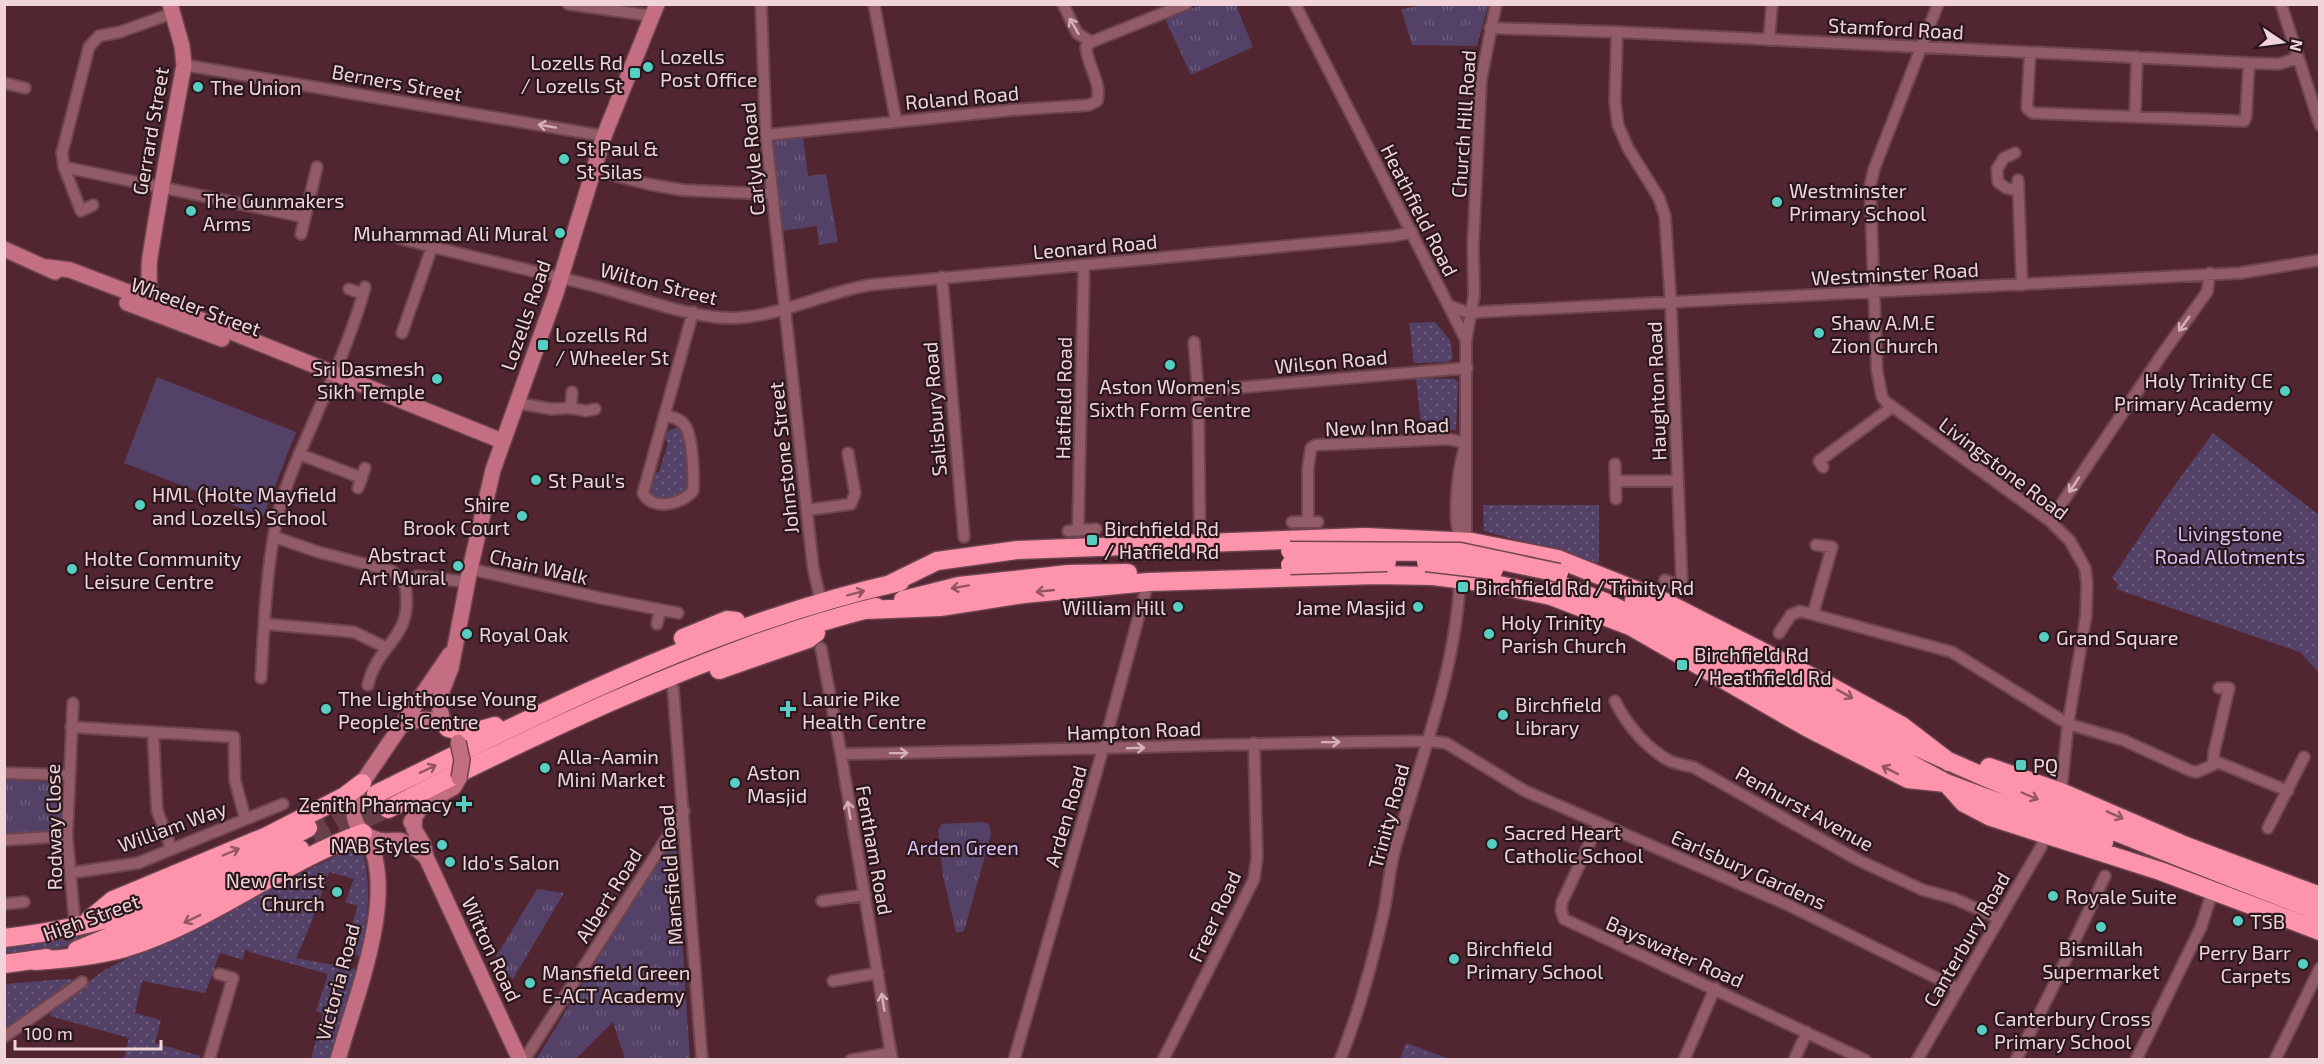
<svg xmlns="http://www.w3.org/2000/svg" width="2324" height="1064" font-family="'Exo 2',sans-serif">
  <defs>
    <pattern id="grass-dots" width="8" height="8" patternUnits="userSpaceOnUse" patternTransform="scale(1.5)"><rect width="8" height="8" fill="#544167"/><path d="M2 2h.1M6 6h.1" fill="none" stroke="#6d5c7c" stroke-width="1.8" stroke-linecap="round"/></pattern>
    <pattern id="park-tufts" width="24" height="20" patternUnits="userSpaceOnUse" patternTransform="scale(1.5)"><rect width="24" height="20" fill="#544167"/><path d="M3 7l-1-3M5 7V3M7 7l1-3M15 17l-1-3M17 17v-4M19 17l1-3" fill="none" stroke="#6d5c7c"/></pattern>
  </defs>
  <rect width="100%" height="100%" fill="#512631"/>
  <path fill="url(#grass-dots)" d="M 1435,322 L 1450,340 L 1453,358 L 1448,362 L 1414,363 L 1409,323 Z
    M 1416,378 L 1454,379 L 1458,382 L 1456,430 L 1422,432 Z
    M 675,428 L 679,428 L 684,433 L 689,483 L 681,497 L 665,501 L 654,499 L 650,490 L 654,473 L 659,472 L 668,443 L 665,439 L 667,432 Z
    M 2213,433 L 2319,515 L 2319,673 L 2300,652 L 2116,589 L 2118,584 L 2112,578 L 2169,493 Z
    M 1483,505 L 1599,505 L 1599,563 L 1484,531 Z
    M 360,844 C 373,881 368,918 361,956 L 344,953 L 344,948 L 358,906 L 345,902 L 354,879 L 329,872 L 310,926 L 296,958 L 361,970 L 333,1059 L 311,1059 L 323,1014 L 316,1011 L 328,974 L 250,952 L 245,949 L 243,960 L 220,953 L 205,993 L 142,981 L 135,1013 L 161,1020 L 155,1043 L 200,1056 L 199,1059 L 130,1059 L 124,1058 L 129,1038 L 50,1016 L 54,1007 L 106,969 Z
    M 95,928 L 97,937 L 60,948 L 5,955 L 4,944 Z
    M 65,979 L 77,980 L 5,1031 L 4,984 Z
    M 1406,1043 L 1449,1059 L 1400,1059 Z"/>
  <path fill="url(#park-tufts)" d="M 1203,4 L 1236,5 L 1253,47 L 1191,75 L 1165,19 Z
    M 1427,5 L 1488,5 L 1477,46 L 1412,45 L 1401,9 Z
    M 803,136 L 808,176 L 826,174 L 838,242 L 819,245 L 817,226 L 782,231 L 771,138 Z
    M 5,779 L 61,783 L 64,794 L 63,828 L 56,831 L 5,834 Z
    M 981,822 L 989,824 L 991,834 L 964,931 L 956,933 L 943,875 L 938,830 L 942,824 Z
    M 675,831 L 690,1059 L 625,1059 L 613,1022 L 576,1059 L 536,1060 Z
    M 537,889 L 564,893 L 513,979 L 492,963 Z"/>
  <path fill="#544167" d="M 157,377 L 296,432 L 263,517 L 124,463 Z"/>
  <g fill="none" stroke-linecap="round" stroke-linejoin="round">
    <path stroke="#69404a" stroke-width="18" stroke-dasharray="18 9" stroke-linecap="butt" d="M 308,828 L 376,794
      M 315,841 L 388,809"/>
    <g stroke="#6e454f" stroke-width="14">
      <path id="street" d="M 568,4 L 653,16
        M 761,4 L 766,135 L 813,567 L 821,602
        M 874,4 L 896,121
        M 1063,4 L 1077,33 L 1091,42
        M 1295,4 L 1466,340 L 1466,531 L 1462,544
        M 1938,4 L 1874,169 L 1870,187 L 1877,371 L 1882,397 L 1886,402 L 2050,521 L 2070,541 L 2085,568 L 2087,583 L 2086,616 L 2068,724 L 2061,792
        M 2281,4 L 2320,125
        M 1490,28 L 1617,32 L 2249,63 L 2279,64 L 2298,58
        M 1617,32 L 1615,102 L 1618,125 L 1628,148 L 1659,198 L 1665,216 L 1671,306 L 1682,587 L 1665,580
        M 1769,40 L 1772,4
        M 1091,42 L 1186,4
        M 2030,53 L 2027,108 L 2033,113 L 2244,121 L 2246,117 L 2249,63
        M 184,65 L 604,136
        M 4,83 L 25,88
        M 2135,117 L 2137,57
        M 766,135 L 1012,110 L 1089,105 L 1097,101 C 1102,82 1087,66 1086,47 L 1091,42
        M 2015,153 L 2004,158 L 1997,169 L 1998,182 L 2006,188 L 2018,191
        M 64,167 L 304,217
        M 593,170 L 648,184 L 682,190 L 772,194
        M 2018,180 L 2022,285
        M 93,205 L 81,211 L 64,167 L 62,153 L 89,47 L 99,36 L 120,32 L 173,13
        M 301,234 L 317,167
        M 399,238 C 465,256 532,270 598,287 C 636,297 695,319 732,318 C 779,317 823,293 869,285 L 1394,236 L 1412,232
        M 942,277 L 964,537
        M 349,289 L 363,294
        M 1450,306 L 1471,314 L 1479,312 L 2240,273 L 2320,260
        M 402,333 L 432,247
        M 1466,340 L 1474,296 L 1473,246 L 1481,80 L 1496,4
        M 1194,342 L 1198,391 L 1200,544
        M 1198,391 L 1467,368
        M 516,403 L 552,409 L 571,408 L 586,411 L 595,409
        M 571,408 L 572,392
        M 665,416 C 674,417 681,419 686,427 C 693,441 694,476 693,491 C 681,505 652,511 643,493 L 693,312
        M 299,454 L 362,478
        M 1615,464 L 1616,499
        M 1823,467 L 1819,461 L 1892,407
        M 1616,481 L 1677,481
        M 358,488 L 365,468
        M 807,510 L 851,504 L 855,493 L 848,453
        M 2050,521 L 2163,353 L 2207,292 L 2210,273
        M 1292,522 L 1318,522
        M 1308,522 L 1308,468 L 1311,448 L 1316,445 L 1448,439 L 1466,443
        M 1068,531 L 1096,529
        M 1078,531 L 1084,265
        M 275,537 L 318,552 L 392,571 L 405,584 C 415,640 377,642 368,685
        M 1462,541 C 1451,525 1458,469 1464,450
        M 470,569 L 600,598 L 678,613
        M 417,576 L 467,582
        M 1813,614 L 1832,547 L 1816,545
        M 266,624 L 354,632 L 387,648
        M 657,624 L 660,610
        M 1779,633 L 1791,615 L 1800,611 L 1952,652 L 2068,724 L 2123,740 L 2191,771 L 2197,772 L 2213,765 L 2214,752 L 2229,688 L 2219,688
        M 821,648 L 841,754 L 892,1060
        M 261,678 C 264,626 266,573 276,523 C 284,484 303,447 318,411 C 336,371 354,329 365,287
        M 673,688 L 702,1060
        M 1615,701 C 1626,724 1647,749 1670,761 C 1677,764 1685,765 1693,767 L 1858,860 L 1923,890 L 1953,898 L 1998,918
        M 73,703 L 67,836 L 75,926
        M 71,727 L 234,737 L 235,780 L 245,818
        M 153,732 L 157,810 L 171,848
        M 841,754 C 1037,751 1232,743 1428,741 L 1446,743 L 1525,791 L 1784,903 L 1957,988
        M 2215,761 L 2288,791
        M 4,773 L 68,775
        M 1599,823 L 1562,902 L 1561,910 L 1564,919 L 1865,1060
        M 2268,828 L 2304,757
        M 4,840 L 67,836
        M 70,873 L 138,863 L 283,804
        M 822,901 L 865,895
        M 4,904 L 24,902
        M 833,981 L 878,973
        M 4,1037 L 82,982
        M 209,1060 L 233,978 L 219,974
        M 524,1060 L 684,811
        M 851,1060 L 891,1053
        M 1014,1060 L 1103,749 L 1148,582
        M 1163,1060 L 1254,879 L 1257,857 L 1254,743
        M 1340,1060 C 1359,1012 1373,961 1384,911 C 1388,892 1389,872 1394,853 C 1419,761 1457,671 1460,575
        M 1684,1060 L 1715,988
        M 1794,1060 L 1807,1032
        M 1917,1060 L 2041,847 L 2044,836
        M 2016,1060 L 2052,989 L 2105,876
        M 2136,1060 L 2201,927 L 2213,890
        M 2275,1060 L 2320,968"/>
    </g>
    <g stroke="#6e454f" stroke-width="18">
      <path id="secondary" d="M 4,249 L 55,272
        M 47,267 L 70,270 L 199,319 L 502,441
        M 127,303 L 222,339
        M 145,308 C 153,293 147,274 150,257 C 160,193 172,129 184,65 L 182,46 L 170,4
        M 444,725 L 439,705 L 440,696 L 451,668 L 470,569 L 493,470 L 556,293 L 604,136 L 657,4
        M 399,727 C 416,718 434,715 449,729
        M 415,814 L 414,829 L 423,844 L 426,857 L 520,1060
        M 411,822 L 423,805 L 454,787 L 459,778
        M 426,857 C 419,851 411,844 402,841 C 395,839 387,842 379,840 C 350,833 348,805 362,783 L 450,654
        M 338,1060 C 354,999 400,893 366,835"/>
    </g>
    <g stroke="#6e454f" stroke-width="21">
      <path id="highway" d="M 1557,584 L 1605,602 L 1644,621 L 1946,783 L 2104,842
        M 888,585 L 937,561 L 1018,550 L 1365,537 L 1472,542 L 1558,559 L 1661,600 L 1826,684 L 1902,726 L 1949,762
        M 903,600 L 959,586 L 1068,574 L 1128,573
        M 1634,601 C 1709,632 1777,681 1850,716 C 2004,789 2161,851 2320,912
        M 865,610 L 940,607 L 1024,594 L 1148,582 L 1377,575 L 1433,576 L 1489,583 L 1551,596 L 1630,626 L 1808,728 L 1908,779 L 1946,783 L 1964,803 L 1991,817 L 2160,871 L 2320,931
        M 683,638 L 727,620 L 736,621
        M 719,670 L 808,639 L 816,633
        M 448,728 L 470,733 L 495,726
        M 1989,767 L 2061,792 L 2186,846 L 2320,896
        M 376,794 C 545,711 715,623 900,582
        M 388,809 C 460,772 532,737 606,704 C 694,666 783,630 876,607
        M 89,920 L 113,900 L 267,836 L 345,796 L 362,783
        M 4,938 C 46,933 90,926 130,911 C 191,888 250,858 308,828
        M 77,950 L 191,903 L 300,849
        M 35,961 C 66,959 95,956 125,948 C 210,922 280,863 363,833
        M 4,964 L 47,958"/>
    </g>
    <use href="#street" stroke="#915b67" stroke-width="10"/>
    <use href="#secondary" stroke="#c36e82" stroke-width="15"/>
    <use href="#highway" stroke="#fd94ac" stroke-width="18"/>
    <g stroke="#6e454f" stroke-width="18" stroke-linecap="butt">
      <path id="secondary-bridge" d="M 458,742 L 462,760 L 459,778"/>
    </g>
    <g stroke="#6e454f" stroke-width="21" stroke-linecap="butt">
      <path id="highway-bridge" d="M 1290,551 L 1460,552 L 1559,573
        M 1426,562 L 1494,570
        M 1290,565 L 1387,562"/>
    </g>
    <use href="#secondary-bridge" stroke="#c36e82" stroke-width="15"/>
    <use href="#highway-bridge" stroke="#fd94ac" stroke-width="18"/>
  </g>
  <defs><path id="oneway-shaft" d="M-6 0H5M1.5-3L5.5 0L1.5 3" fill="none" stroke-width="1.6" stroke-linecap="round" stroke-linejoin="round" transform="scale(1.5)"/></defs>
  <g stroke="#d4b0b7">
    <use href="#oneway-shaft" transform="translate(1074 26) rotate(-120)"/>
    <use href="#oneway-shaft" transform="translate(547 126) rotate(-170)"/>
    <use href="#oneway-shaft" transform="translate(2184 324) rotate(126)"/>
    <use href="#oneway-shaft" transform="translate(2074 485) rotate(124)"/>
    <use href="#oneway-shaft" transform="translate(1331 742) rotate(-1)"/>
    <use href="#oneway-shaft" transform="translate(1136 748) rotate(-2)"/>
    <use href="#oneway-shaft" transform="translate(899 753) rotate(-1)"/>
    <use href="#oneway-shaft" transform="translate(849 810) rotate(-99)"/>
    <use href="#oneway-shaft" transform="translate(883 1002) rotate(-99)"/>
  </g>
  <g stroke="#945664">
    <use href="#oneway-shaft" transform="translate(960 587) rotate(170)"/>
    <use href="#oneway-shaft" transform="translate(1045 591) rotate(174)"/>
    <use href="#oneway-shaft" transform="translate(856 593) rotate(-15)"/>
    <use href="#oneway-shaft" transform="translate(1845 694) rotate(29)"/>
    <use href="#oneway-shaft" transform="translate(428 769) rotate(-26)"/>
    <use href="#oneway-shaft" transform="translate(1890 770) rotate(-153)"/>
    <use href="#oneway-shaft" transform="translate(2030 796) rotate(23)"/>
    <use href="#oneway-shaft" transform="translate(2115 815) rotate(24)"/>
    <use href="#oneway-shaft" transform="translate(231 852) rotate(-23)"/>
    <use href="#oneway-shaft" transform="translate(192 919) rotate(154)"/>
  </g>
  <g fill="#57cec1" stroke="#2a171b" stroke-width="2">
    <circle cx="648" cy="67" r="6"/>
    <rect x="629" y="67" width="12" height="12" rx="3"/>
    <circle cx="198" cy="87" r="6"/>
    <circle cx="564" cy="159" r="6"/>
    <circle cx="1777" cy="202" r="6"/>
    <circle cx="191" cy="211" r="6"/>
    <circle cx="560" cy="233" r="6"/>
    <circle cx="1819" cy="333" r="6"/>
    <rect x="537" y="339" width="12" height="12" rx="3"/>
    <circle cx="1170" cy="365" r="6"/>
    <circle cx="437" cy="379" r="6"/>
    <circle cx="2285" cy="391" r="6"/>
    <circle cx="536" cy="480" r="6"/>
    <circle cx="140" cy="505" r="6"/>
    <circle cx="522" cy="516" r="6"/>
    <rect x="1086" y="534" width="12" height="12" rx="3"/>
    <circle cx="458" cy="566" r="6"/>
    <circle cx="72" cy="569" r="6"/>
    <rect x="1457" y="581" width="12" height="12" rx="3"/>
    <circle cx="1178" cy="607" r="6"/>
    <circle cx="1418" cy="607" r="6"/>
    <circle cx="467" cy="634" r="6"/>
    <circle cx="1489" cy="634" r="6"/>
    <circle cx="2044" cy="637" r="6"/>
    <rect x="1676" y="659" width="12" height="12" rx="3"/>
    <circle cx="326" cy="709" r="6"/>
    <path d="M785 700h6v6h6v6h-6v6h-6v-6h-6v-6h6z"/>
    <circle cx="1503" cy="715" r="6"/>
    <rect x="2015" y="759" width="12" height="12" rx="3"/>
    <circle cx="545" cy="768" r="6"/>
    <circle cx="735" cy="783" r="6"/>
    <path d="M461 795h6v6h6v6h-6v6h-6v-6h-6v-6h6z"/>
    <circle cx="1492" cy="844" r="6"/>
    <circle cx="442" cy="845" r="6"/>
    <circle cx="450" cy="862" r="6"/>
    <circle cx="337" cy="892" r="6"/>
    <circle cx="2053" cy="896" r="6"/>
    <circle cx="2238" cy="921" r="6"/>
    <circle cx="2101" cy="927" r="6"/>
    <circle cx="1454" cy="959" r="6"/>
    <circle cx="2303" cy="964" r="6"/>
    <circle cx="530" cy="983" r="6"/>
    <circle cx="1982" cy="1030" r="6"/>
  </g>
  <g text-anchor="middle" dominant-baseline="central" stroke-width="4.5" stroke-linejoin="round" paint-order="stroke">
    <g font-size="20" fill="#f0d4d9" stroke="#2a171b">
      <text transform="translate(1896 28) rotate(3)">Stamford Road</text>
      <text transform="translate(397 82) rotate(10)">Berners Street</text>
      <text transform="translate(962 97) rotate(-5)">Roland Road</text>
      <text transform="translate(1463 124) rotate(-86)">Church Hill Road</text>
      <text transform="translate(150 131) rotate(-80)">Gerrard Street</text>
      <text transform="translate(752 159) rotate(-95)">Carlyle Road</text>
      <text transform="translate(1420 210) rotate(63)">Heathfield Road</text>
      <text transform="translate(1095 246) rotate(-5)">Leonard Road</text>
      <text transform="translate(1895 273) rotate(-3)">Westminster Road</text>
      <text transform="translate(659 283) rotate(14)">Wilton Street</text>
      <text transform="translate(196 306) rotate(20)">Wheeler Street</text>
      <text transform="translate(525 315) rotate(-71)">Lozells Road</text>
      <text transform="translate(1331 361) rotate(-5)">Wilson Road</text>
      <text transform="translate(1656 391) rotate(-92)">Haughton Road</text>
      <text transform="translate(1063 398) rotate(-89)">Hatfield Road</text>
      <text transform="translate(934 409) rotate(-94)">Salisbury Road</text>
      <text transform="translate(1387 426) rotate(-2)">New Inn Road</text>
      <text transform="translate(783 458) rotate(-96)">Johnstone Street</text>
      <text transform="translate(2004 468) rotate(37)">Livingstone Road</text>
      <text transform="translate(539 566) rotate(13)">Chain Walk</text>
      <text transform="translate(1134 730) rotate(-2)">Hampton Road</text>
      <text transform="translate(1805 808) rotate(29)">Penhurst Avenue</text>
      <text transform="translate(1065 816) rotate(-74)">Arden Road</text>
      <text transform="translate(1388 816) rotate(-75)">Trinity Road</text>
      <text transform="translate(172 826) rotate(-20)">William Way</text>
      <text transform="translate(53 827) rotate(-91)">Rodway Close</text>
      <text transform="translate(875 850) rotate(80)">Fentham Road</text>
      <text transform="translate(1749 869) rotate(24)">Earlsbury Gardens</text>
      <text transform="translate(670 875) rotate(-94)">Mansfield Road</text>
      <text transform="translate(608 895) rotate(-58)">Albert Road</text>
      <text transform="translate(1214 916) rotate(-65)">Freer Road</text>
      <text transform="translate(91 917) rotate(-20)">High Street</text>
      <text transform="translate(1966 939) rotate(-60)">Canterbury Road</text>
      <text transform="translate(492 949) rotate(65)">Witton Road</text>
      <text transform="translate(1675 951) rotate(24)">Bayswater Road</text>
      <text transform="translate(337 982) rotate(-75)">Victoria Road</text>
    </g>
    <g font-size="20" fill="#f0d4d9" stroke="#2a171b" text-anchor="start">
      <text x="660" y="56">Lozells<tspan x="660" dy="23">Post Office</tspan></text>
      <text x="623" y="62" text-anchor="end">Lozells Rd<tspan x="623" dy="23">/ Lozells St</tspan></text>
      <text x="210" y="87">The Union</text>
      <text x="576" y="148">St Paul &amp;<tspan x="576" dy="23">St Silas</tspan></text>
      <text x="1789" y="190">Westminster<tspan x="1789" dy="23">Primary School</tspan></text>
      <text x="203" y="200">The Gunmakers<tspan x="203" dy="23">Arms</tspan></text>
      <text x="548" y="233" text-anchor="end">Muhammad Ali Mural</text>
      <text x="1831" y="322">Shaw A.M.E<tspan x="1831" dy="23">Zion Church</tspan></text>
      <text x="555" y="334">Lozells Rd<tspan x="555" dy="23">/ Wheeler St</tspan></text>
      <text x="425" y="368" text-anchor="end">Sri Dasmesh<tspan x="425" dy="23">Sikh Temple</tspan></text>
      <text x="2273" y="380" text-anchor="end">Holy Trinity CE<tspan x="2273" dy="23">Primary Academy</tspan></text>
      <text x="1170" y="386" text-anchor="middle">Aston Women's<tspan x="1170" dy="23">Sixth Form Centre</tspan></text>
      <text x="548" y="480">St Paul's</text>
      <text x="152" y="494">HML (Holte Mayfield<tspan x="152" dy="23">and Lozells) School</tspan></text>
      <text x="510" y="504" text-anchor="end">Shire<tspan x="510" dy="23">Brook Court</tspan></text>
      <text x="1104" y="528">Birchfield Rd<tspan x="1104" dy="23">/ Hatfield Rd</tspan></text>
      <text x="446" y="554" text-anchor="end">Abstract<tspan x="446" dy="23">Art Mural</tspan></text>
      <text x="84" y="558">Holte Community<tspan x="84" dy="23">Leisure Centre</tspan></text>
      <text x="1475" y="587">Birchfield Rd / Trinity Rd</text>
      <text x="1166" y="607" text-anchor="end">William Hill</text>
      <text x="1406" y="607" text-anchor="end">Jame Masjid</text>
      <text x="1501" y="622">Holy Trinity<tspan x="1501" dy="23">Parish Church</tspan></text>
      <text x="479" y="634">Royal Oak</text>
      <text x="2056" y="637">Grand Square</text>
      <text x="1694" y="654">Birchfield Rd<tspan x="1694" dy="23">/ Heathfield Rd</tspan></text>
      <text x="338" y="698">The Lighthouse Young<tspan x="338" dy="23">People's Centre</tspan></text>
      <text x="802" y="698">Laurie Pike<tspan x="802" dy="23">Health Centre</tspan></text>
      <text x="1515" y="704">Birchfield<tspan x="1515" dy="23">Library</tspan></text>
      <text x="557" y="756">Alla-Aamin<tspan x="557" dy="23">Mini Market</tspan></text>
      <text x="2033" y="765">PQ</text>
      <text x="747" y="772">Aston<tspan x="747" dy="23">Masjid</tspan></text>
      <text x="452" y="804" text-anchor="end">Zenith Pharmacy</text>
      <text x="1504" y="832">Sacred Heart<tspan x="1504" dy="23">Catholic School</tspan></text>
      <text x="430" y="845" text-anchor="end">NAB Styles</text>
      <text x="462" y="862">Ido's Salon</text>
      <text x="325" y="880" text-anchor="end">New Christ<tspan x="325" dy="23">Church</tspan></text>
      <text x="2065" y="896">Royale Suite</text>
      <text x="2250" y="921">TSB</text>
      <text x="1466" y="948">Birchfield<tspan x="1466" dy="23">Primary School</tspan></text>
      <text x="2101" y="948" text-anchor="middle">Bismillah<tspan x="2101" dy="23">Supermarket</tspan></text>
      <text x="2291" y="952" text-anchor="end">Perry Barr<tspan x="2291" dy="23">Carpets</tspan></text>
      <text x="542" y="972">Mansfield Green<tspan x="542" dy="23">E-ACT Academy</tspan></text>
      <text x="1994" y="1018">Canterbury Cross<tspan x="1994" dy="23">Primary School</tspan></text>
    </g>
    <g font-size="20" fill="#dbc2f8" stroke="#2a171b">
      <text x="2230" y="533">Livingstone<tspan x="2230" dy="23">Road Allotments</tspan></text>
      <text x="963" y="847">Arden Green</text>
    </g>
  </g>
  <rect width="2324" height="1064" fill="none" stroke="#f0d4d9" stroke-width="12"/>
  <g transform="translate(2282 42) rotate(103)" stroke="#2a171b" stroke-width="4.5" paint-order="stroke">
  <path d="M0-4.5L10 22L0 15L-10 22Z" fill="#f0d4d9"/>
  <text y="-9" font-size="16" font-weight="bold" text-anchor="middle" fill="#f0d4d9">N</text>
  </g>
  <path d="M15 1040v9h146v-9" fill="none" stroke="#f0d4d9" stroke-width="3"/>
  <text x="24" y="1040" font-size="18" fill="#f0d4d9" stroke="#2a171b" stroke-width="4.5" paint-order="stroke">100 m</text>
</svg>
